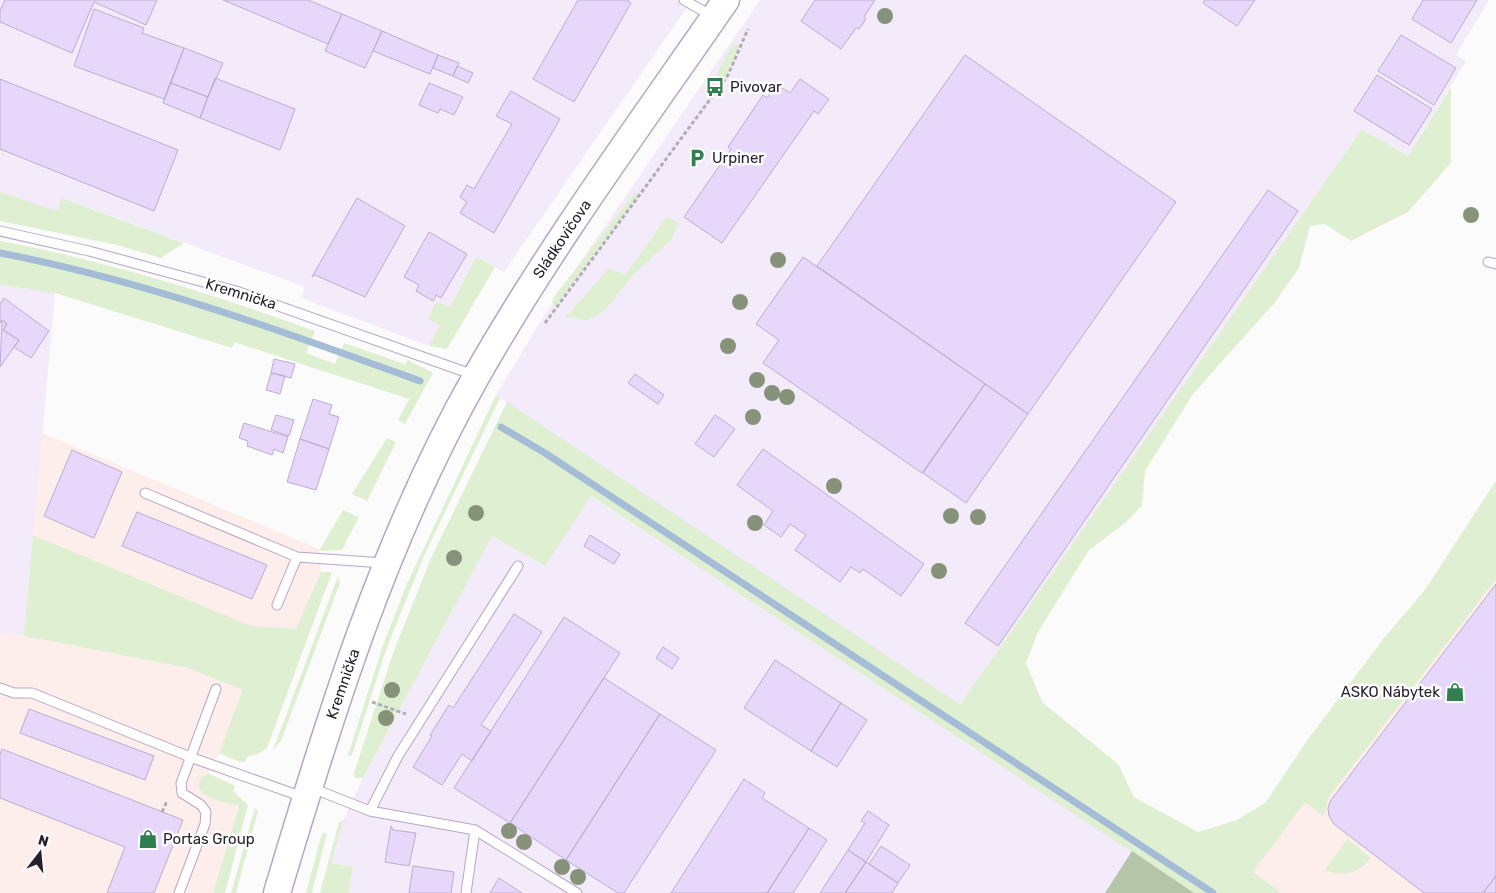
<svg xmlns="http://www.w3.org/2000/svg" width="1496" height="893" font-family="Rubik,sans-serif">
  <rect width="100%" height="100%" fill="#fbfbfb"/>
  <path fill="#fdedeb" d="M 42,433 L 319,549 L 321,572 L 297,629 L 251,627 L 33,535 Z
    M 1496,548 L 1496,893 L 1281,893 L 1252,872 Z
    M 0,633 L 24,636 L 188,668 L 244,690 L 219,753 L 208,773 L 202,776 L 205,796 L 239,806 L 213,893 L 0,893 Z"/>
  <path fill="#f3eafa" d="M 0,0 L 692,0 L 504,272 L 476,258 L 429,346 L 301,298 L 305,287 L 63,198 L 58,212 L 0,192 Z
    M 760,0 L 1489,0 L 1456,55 L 1466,61 L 1408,156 L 1362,129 L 960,706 L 496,395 L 545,314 Z
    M 0,285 L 55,293 L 24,636 L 0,633 Z
    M 590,496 L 1132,851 L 1194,893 L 349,893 L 353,867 L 331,863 L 343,821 L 363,778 L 492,536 L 545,566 Z"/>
  <path fill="#dff0d2" d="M 740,44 L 727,74 L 720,83 L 714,79 L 732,46 Z
    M 1451,87 L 1451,163 L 1408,212 L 1351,241 L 1325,224 L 1310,226 L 1299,268 L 1276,301 L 1193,394 L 1145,471 L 1142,506 L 1124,524 L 1089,550 L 1038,632 L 1026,663 L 1042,702 L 1118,764 L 1134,797 L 1198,832 L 1237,820 L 1265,803 L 1309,738 L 1384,638 L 1424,591 L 1496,481 L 1496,579 L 1328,798 L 1324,816 L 1305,802 L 1253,872 L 1281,893 L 1194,893 L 591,496 L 545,566 L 492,536 L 363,778 L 355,778 L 354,773 L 393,653 L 431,558 L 507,402 L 960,705 L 1362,129 L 1408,156 Z
    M 0,192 L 57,211 L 62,198 L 184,243 L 161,258 L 117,245 L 0,221 Z
    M 635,192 L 638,196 L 555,307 L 552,302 L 554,297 Z
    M 667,216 L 679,224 L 671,240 L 632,276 L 604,311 L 588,320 L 566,317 L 608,269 L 626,274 Z
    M 0,241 C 108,261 212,294 315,331 L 306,353 L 335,364 L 344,343 L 405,364 L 408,360 L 433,373 L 405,424 L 398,420 L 409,399 L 234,342 L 232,348 L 55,293 L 0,285 Z
    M 476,257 L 495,267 L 447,349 L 429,346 L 440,325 L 428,319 L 436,302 L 450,307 Z
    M 496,395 L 500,398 L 424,556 L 386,650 L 352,756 L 348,755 L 382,648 L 406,586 Z
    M 387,438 L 396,442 L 367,501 L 352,494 Z
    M 343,510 L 359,517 L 342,550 L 319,551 Z
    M 33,535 L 251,626 L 296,629 L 321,572 L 332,572 L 267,748 L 258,754 L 248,756 L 245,762 L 240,762 L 219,753 L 243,690 L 188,668 L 24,636 Z
    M 338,576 L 340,583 L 281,741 L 273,750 Z
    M 208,773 L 235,786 L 233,791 L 248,805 L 225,893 L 213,893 L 239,806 C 228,802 199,800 199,785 C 199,778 203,776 208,773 Z
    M 255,807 L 258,811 L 236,893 L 231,893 Z
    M 343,821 L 331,863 L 353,867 L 349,893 L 320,893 L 339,822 Z
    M 322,833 L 327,834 L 312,893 L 306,893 Z
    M 1347,839 L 1371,858 C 1360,873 1343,877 1325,870 Z"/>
  <path fill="#b5c6a8" d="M 1132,851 L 1194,893 L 1105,893 Z"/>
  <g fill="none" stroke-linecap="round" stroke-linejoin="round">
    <path stroke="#a5bcd7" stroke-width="7" d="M 0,253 C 145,281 282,331 420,381
      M 501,427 L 545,453 L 1213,893"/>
  </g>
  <path fill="#e7d8fb" stroke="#bbadce" d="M 5,0 L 157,0 L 146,25 L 94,2 L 72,53 L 0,22 L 0,11 Z
    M 223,0 L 308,0 L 342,14 L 328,44 Z
    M 578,0 L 627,0 L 631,3 L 574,102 L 533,79 Z
    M 815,0 L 875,0 L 864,17 L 866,19 L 859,29 L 856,28 L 841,49 L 801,21 Z
    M 1205,0 L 1255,0 L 1237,26 L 1203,3 Z
    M 1423,0 L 1477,0 L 1451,43 L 1412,19 Z
    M 94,9 L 144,28 L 142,33 L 184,48 L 164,99 L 74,66 Z
    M 342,14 L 382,31 L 365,68 L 325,51 Z
    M 382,31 L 438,55 L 430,74 L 373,51 Z
    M 1401,35 L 1456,68 L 1434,105 L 1378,71 Z
    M 184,48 L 223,63 L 208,97 L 171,83 Z
    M 438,55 L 459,63 L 453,76 L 433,68 Z
    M 965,55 L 1176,202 L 1028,414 L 817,266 Z
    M 457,66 L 473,73 L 468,83 L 453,76 Z
    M 1377,75 L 1432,109 L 1409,145 L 1354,111 Z
    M 215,78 L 295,109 L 280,150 L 200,118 Z
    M 0,79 L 178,150 L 154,211 L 0,149 Z
    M 800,79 L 829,99 L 818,114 L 814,111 L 722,243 L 684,217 L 731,149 L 728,147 L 763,95 L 767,98 L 776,84 L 790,93 Z
    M 171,83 L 208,97 L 200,118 L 163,103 Z
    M 429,83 L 463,97 L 454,115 L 440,109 L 438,113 L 419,105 Z
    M 511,91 L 560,119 L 494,233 L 460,213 L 467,202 L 460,197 L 467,185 L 474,189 L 512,124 L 496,116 Z
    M 1268,190 L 1298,211 L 998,646 L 965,623 Z
    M 357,198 L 405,226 L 365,297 L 315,275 L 312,277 Z
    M 429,232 L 467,254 L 441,298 L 436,295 L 433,301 L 416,291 L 419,285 L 404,277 Z
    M 803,257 L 985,384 L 922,473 L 763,363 L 779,340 L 756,324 Z
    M 4,298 L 49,331 L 31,358 L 14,347 L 19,340 L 3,330 L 7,324 L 2,320 L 0,323 L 0,304 Z
    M 2,320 L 7,324 L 3,330 L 19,340 L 0,367 Z
    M 274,359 L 295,364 L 291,378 L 271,373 Z
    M 271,373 L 285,376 L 280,394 L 266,390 Z
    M 635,374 L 664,395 L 658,404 L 628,383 Z
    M 985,384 L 1028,414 L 966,503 L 923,473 Z
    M 313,399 L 332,405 L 329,414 L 339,417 L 329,449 L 300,439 Z
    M 276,415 L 294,420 L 289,436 L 271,430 Z
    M 715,415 L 735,429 L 714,457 L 695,444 Z
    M 244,423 L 288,437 L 283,453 L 274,449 L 272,455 L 247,446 L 248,441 L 239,438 Z
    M 300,439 L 329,449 L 316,490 L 287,482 Z
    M 763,449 L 924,564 L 901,596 L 863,569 L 860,573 L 851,567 L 840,582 L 795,550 L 806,535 L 790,524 L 781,537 L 764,525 L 773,511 L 737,485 Z
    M 72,450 L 122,472 L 94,538 L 44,516 Z
    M 137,512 L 267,565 L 252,599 L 122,546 Z
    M 590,535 L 620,554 L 614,564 L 584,546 Z
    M 1496,584 L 1496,876 L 1483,893 L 1424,893 L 1334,824 L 1329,816 L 1328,808 L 1331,800 Z
    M 514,614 L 542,632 L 481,725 L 491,731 L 472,761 L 462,754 L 442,785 L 413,767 L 432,736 L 430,735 L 449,705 L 453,708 Z
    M 564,617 L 620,653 L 510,823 L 454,788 Z
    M 663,647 L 679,658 L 672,669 L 656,658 Z
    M 775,660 L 841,703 L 811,751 L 744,708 Z
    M 604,678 L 660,714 L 566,860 L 510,823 Z
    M 841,703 L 867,720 L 837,767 L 811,751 Z
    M 29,709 L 154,756 L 145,780 L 20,733 Z
    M 660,714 L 716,750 L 624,893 L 618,893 L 566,860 Z
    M 2,749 L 183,820 L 154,893 L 107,893 L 125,847 L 0,798 L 0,754 Z
    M 744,779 L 765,793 L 762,798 L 809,828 L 767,893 L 671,893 Z
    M 868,811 L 889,825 L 866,862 L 848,850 L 865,823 L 861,821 Z
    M 391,826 L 393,830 L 416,833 L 409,866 L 385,862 Z
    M 809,828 L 827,840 L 793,893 L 767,893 Z
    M 881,846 L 910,865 L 898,883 L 869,864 Z
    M 848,850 L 866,862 L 845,893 L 820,893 Z
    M 866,862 L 898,883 L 892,893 L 845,893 Z
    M 413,866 L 454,872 L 451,893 L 409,893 Z
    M 1496,876 L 1496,893 L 1483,893 Z
    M 499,878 L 522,893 L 490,893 Z"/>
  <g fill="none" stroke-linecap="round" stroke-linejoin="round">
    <g stroke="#b7a5c5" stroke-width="11">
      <path id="lane" d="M 684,0 L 712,16
        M 0,231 L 89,251 L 236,291 L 474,375
        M 1488,262 L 1496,264
        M 145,493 L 297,557 L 384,563
        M 277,605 L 297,557
        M 0,688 L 14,693 L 32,693 L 190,757 L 303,797
        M 312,788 L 370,811 L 475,830 L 577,893
        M 370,811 L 398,756 L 518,566
        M 179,893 L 205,824 L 206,812 L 201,805 L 182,793 L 181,783 L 216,689
        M 466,893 L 475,830"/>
    </g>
    <g stroke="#b7a5c5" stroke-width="29">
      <path id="secondary" d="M 277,893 C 330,715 385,537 477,375 C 551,245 641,123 726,0"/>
    </g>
    <path stroke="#b0aeb2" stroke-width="3" stroke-dasharray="4 2.5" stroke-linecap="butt" d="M 545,323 L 728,75 L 748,29
      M 372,702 L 406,714
      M 162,812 L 167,801"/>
    <use href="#lane" stroke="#fff" stroke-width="9"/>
    <use href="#secondary" stroke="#fff" stroke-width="26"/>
  </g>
  <g fill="#86937a">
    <circle cx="885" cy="16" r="8"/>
    <circle cx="1471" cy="215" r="8"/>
    <circle cx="778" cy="260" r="8"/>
    <circle cx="740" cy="302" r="8"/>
    <circle cx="728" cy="346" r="8"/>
    <circle cx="757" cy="380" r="8"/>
    <circle cx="772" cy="393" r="8"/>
    <circle cx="787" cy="397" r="8"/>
    <circle cx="753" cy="417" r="8"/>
    <circle cx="834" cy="486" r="8"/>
    <circle cx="476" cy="513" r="8"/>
    <circle cx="951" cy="516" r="8"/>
    <circle cx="978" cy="517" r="8"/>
    <circle cx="755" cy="523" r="8"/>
    <circle cx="454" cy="558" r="8"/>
    <circle cx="939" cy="571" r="8"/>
    <circle cx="392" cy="690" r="8"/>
    <circle cx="386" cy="718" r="8"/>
    <circle cx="509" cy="831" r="8"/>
    <circle cx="524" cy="842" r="8"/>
    <circle cx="562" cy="867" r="8"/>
    <circle cx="578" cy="877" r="8"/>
  </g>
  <defs>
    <g id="bus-bare" transform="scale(1.5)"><path d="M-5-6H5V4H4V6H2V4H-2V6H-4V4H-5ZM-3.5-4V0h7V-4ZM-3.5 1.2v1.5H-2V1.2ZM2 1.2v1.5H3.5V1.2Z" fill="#317e4e" stroke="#fff" stroke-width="2.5" paint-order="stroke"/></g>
    <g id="parking-bare" transform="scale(1.5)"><path d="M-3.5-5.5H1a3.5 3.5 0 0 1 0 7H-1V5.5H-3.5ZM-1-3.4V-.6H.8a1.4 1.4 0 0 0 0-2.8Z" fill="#317e4e" stroke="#fff" stroke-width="2.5" paint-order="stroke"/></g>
    <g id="shop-bare" transform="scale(1.5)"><path d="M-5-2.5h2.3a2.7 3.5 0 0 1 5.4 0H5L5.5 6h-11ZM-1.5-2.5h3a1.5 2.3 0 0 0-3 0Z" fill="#317e4e" stroke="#fff" stroke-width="2.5" paint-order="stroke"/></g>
  </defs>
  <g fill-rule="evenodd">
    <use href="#bus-bare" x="715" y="87"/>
    <use href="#parking-bare" x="697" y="158"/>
    <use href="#shop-bare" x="1455" y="692"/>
    <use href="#shop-bare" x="148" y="839"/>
  </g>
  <g text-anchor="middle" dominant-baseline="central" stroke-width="5" stroke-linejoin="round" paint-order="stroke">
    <g font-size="15" fill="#28212d" stroke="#fff" text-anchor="start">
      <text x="730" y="87">Pivovar</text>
      <text x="712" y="158">Urpiner</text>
      <text x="1440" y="692" text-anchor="end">ASKO Nábytek</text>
      <text x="163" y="839">Portas Group</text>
    </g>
    <g font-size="15" fill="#28212d" stroke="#fff">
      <text transform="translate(562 239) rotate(-56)">Sládkovičova</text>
      <text transform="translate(241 294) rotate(17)">Kremnička</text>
      <text transform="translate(343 684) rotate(-71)">Kremnička</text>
    </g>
  </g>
  <g transform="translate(40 853) rotate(16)" stroke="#ffffff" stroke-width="4" paint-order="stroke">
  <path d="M0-4L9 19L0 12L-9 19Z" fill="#28212d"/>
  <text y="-8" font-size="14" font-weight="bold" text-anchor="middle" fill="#28212d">N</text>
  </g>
</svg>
